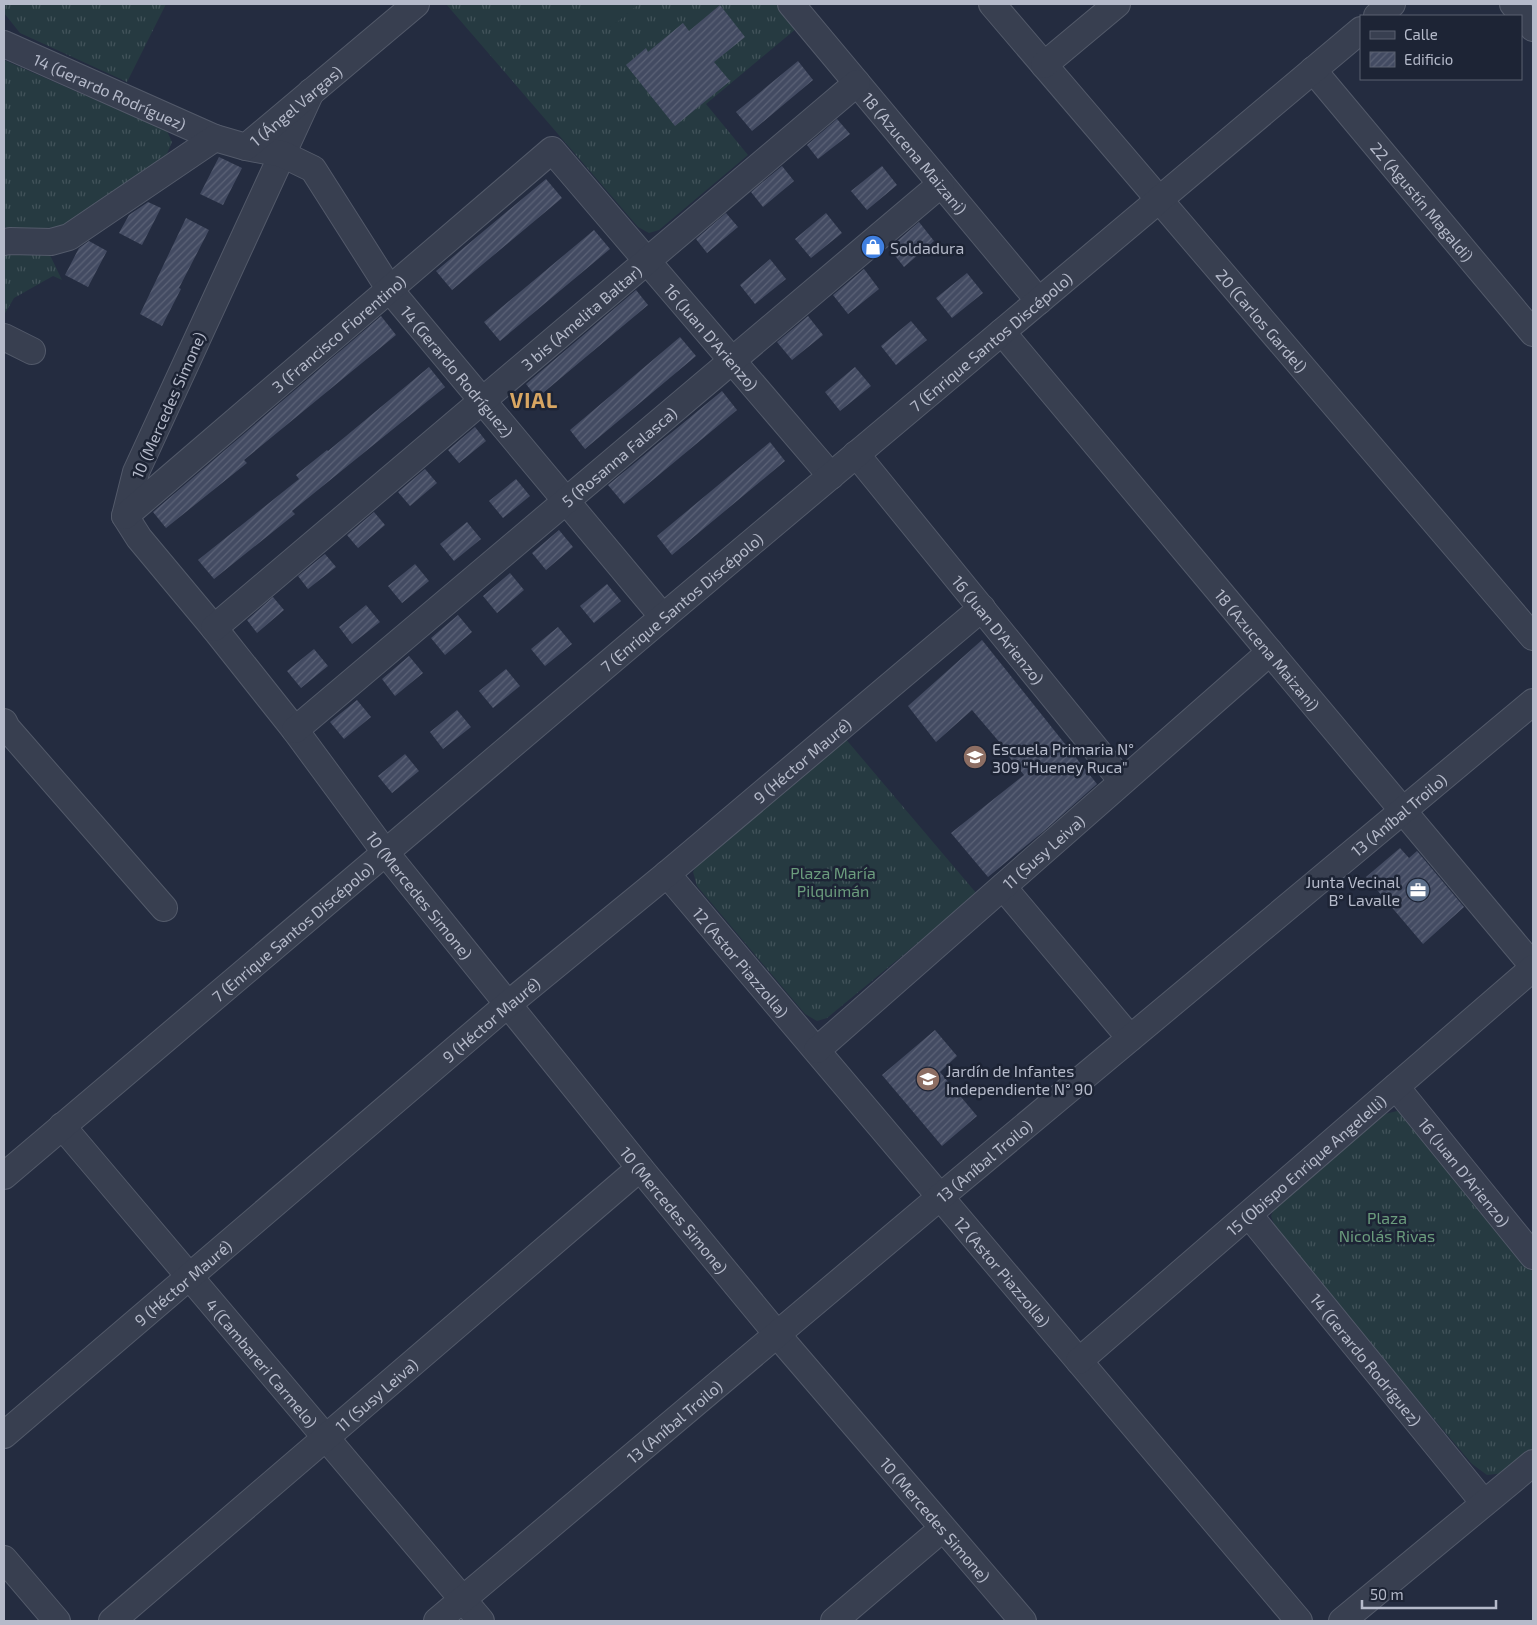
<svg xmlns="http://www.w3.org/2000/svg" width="1537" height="1625" font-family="'Exo 2',sans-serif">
  <defs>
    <pattern id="grass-tufts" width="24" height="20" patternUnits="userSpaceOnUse" patternTransform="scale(1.25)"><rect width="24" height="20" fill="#263a41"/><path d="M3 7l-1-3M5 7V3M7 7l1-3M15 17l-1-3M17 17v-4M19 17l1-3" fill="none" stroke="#43545b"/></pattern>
    <pattern id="building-hatch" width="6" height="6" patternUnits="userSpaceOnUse" patternTransform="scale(1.25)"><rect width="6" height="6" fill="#434b62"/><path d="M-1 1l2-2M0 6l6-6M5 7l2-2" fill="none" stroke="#5c6377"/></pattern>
  </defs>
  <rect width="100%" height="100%" fill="#242c40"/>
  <path fill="url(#grass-tufts)" d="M 5,4 L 166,4 L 127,82 L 20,33 L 4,13 Z
    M 446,4 L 776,4 L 797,28 L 706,104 L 748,155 L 659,230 L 649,233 L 638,227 Z
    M 4,60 L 167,131 L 172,142 L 166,156 L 62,227 L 10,230 L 4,226 Z
    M 48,251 L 62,280 L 53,276 L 14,298 L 4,315 L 4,252 Z
    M 844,737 L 977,894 L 827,1018 L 817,1021 L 805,1014 L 697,886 L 693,872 L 699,860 Z
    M 1397,1111 L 1416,1120 L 1533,1272 L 1533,1450 L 1505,1473 L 1487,1475 L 1472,1464 L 1278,1234 L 1271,1216 L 1278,1200 L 1377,1116 Z"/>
  <path fill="#263a41" d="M 591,4 L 639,4 L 611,27 Z"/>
  <path fill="url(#building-hatch)" d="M 720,5 L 745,37 L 714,62 L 730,81 L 675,126 L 626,65 L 646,48 L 648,52 L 683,23 L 689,31 Z
    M 798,61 L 813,80 L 752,131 L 736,112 Z
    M 837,119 L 850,134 L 818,159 L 807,145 Z
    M 219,157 L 242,168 L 223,205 L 200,194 Z
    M 782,166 L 794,181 L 763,207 L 751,192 Z
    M 882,166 L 897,185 L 867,210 L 851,191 Z
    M 546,179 L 562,198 L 452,290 L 436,271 Z
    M 148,202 L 161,208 L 142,245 L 119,233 L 129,215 Z
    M 726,213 L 738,227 L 707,253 L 696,239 Z
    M 826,213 L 842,233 L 811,258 L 795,239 Z
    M 186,218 L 209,230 L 179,288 L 181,289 L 162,326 L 140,314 Z
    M 919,222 L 934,241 L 904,267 L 889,248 Z
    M 594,230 L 610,249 L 500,341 L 484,322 Z
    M 89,241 L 107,251 L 88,287 L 65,275 L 79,248 Z
    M 770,259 L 786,279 L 755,304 L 740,285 Z
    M 864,269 L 879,289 L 848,314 L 833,295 Z
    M 967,273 L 983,293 L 952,318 L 936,298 Z
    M 636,290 L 648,305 L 537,398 L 526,384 Z
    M 381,316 L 396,335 L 244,460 L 247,463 L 166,528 L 153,512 Z
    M 808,316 L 823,335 L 792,360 L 777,342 Z
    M 911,321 L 927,340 L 896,365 L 881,346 Z
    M 680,337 L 696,356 L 585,449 L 570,430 Z
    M 429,367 L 445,387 L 292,511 L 295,514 L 214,579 L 198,560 L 299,479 L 296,475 L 327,450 L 328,451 Z
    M 855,367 L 871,386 L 840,411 L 825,392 Z
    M 722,391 L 737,410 L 624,504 L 608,485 Z
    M 475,427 L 486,441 L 459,463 L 448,450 Z
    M 770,442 L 785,461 L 672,555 L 657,536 Z
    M 425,469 L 437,483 L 410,506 L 398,492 Z
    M 516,479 L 530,496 L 503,518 L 489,501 Z
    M 374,512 L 385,525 L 358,548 L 347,535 Z
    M 467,522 L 481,539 L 454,561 L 440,544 Z
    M 559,530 L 573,547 L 546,570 L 532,553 Z
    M 325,554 L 336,567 L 308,589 L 298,576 Z
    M 415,564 L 429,581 L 402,603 L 388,586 Z
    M 510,573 L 524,590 L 497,613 L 483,596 Z
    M 607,584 L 621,601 L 594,623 L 580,606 Z
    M 273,597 L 284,610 L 257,633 L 247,620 Z
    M 366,605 L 380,622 L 352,644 L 339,627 Z
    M 458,615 L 472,632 L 445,655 L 431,638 Z
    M 558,627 L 572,644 L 545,666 L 531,649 Z
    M 982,640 L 1097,784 L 1044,831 L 988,877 L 951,833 L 1024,775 L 1005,752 L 1007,751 L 972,710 L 936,742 L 908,706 Z
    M 314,649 L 328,666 L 301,688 L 287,671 Z
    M 409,656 L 423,673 L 395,696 L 382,679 Z
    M 506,669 L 520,686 L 493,708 L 479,691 Z
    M 357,700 L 371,717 L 344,739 L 330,722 Z
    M 457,710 L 471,727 L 443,749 L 430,732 Z
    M 405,754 L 419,771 L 392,793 L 378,776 Z
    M 1400,848 L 1409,858 L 1417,851 L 1464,907 L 1423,944 L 1366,877 Z
    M 935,1030 L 957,1056 L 940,1072 L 977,1116 L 942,1146 L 882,1075 Z"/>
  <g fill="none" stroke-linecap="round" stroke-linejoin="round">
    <g stroke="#535a6a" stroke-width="28">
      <g id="minor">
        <path id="s1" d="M 791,4 L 1039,301"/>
        <path id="s2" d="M 992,4 L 1533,637"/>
        <path d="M 1513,4 L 1533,28"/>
        <path d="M 1377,16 L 1392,4"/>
        <path id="s3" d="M 4,44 L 215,138"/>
        <path d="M 1044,65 L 1117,4"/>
        <path id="s4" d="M 1313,70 L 1533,333"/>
        <path id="s5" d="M 311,92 L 136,472 L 125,516 L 139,538 L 214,628 L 295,730 L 385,852 L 640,1168 L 786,1345 L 1023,1621"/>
        <path id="s6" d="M 246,147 L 282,154 L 313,169 L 390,290 L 663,617"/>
        <path id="s7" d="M 4,242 L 10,241 L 51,242 L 69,237 L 215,138 L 246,147 L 416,4"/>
        <path id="s8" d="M 1002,332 L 1533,966"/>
        <path d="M 4,337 L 32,351"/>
        <path id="s9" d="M 856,454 L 1122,781"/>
        <path id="s10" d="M 125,516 L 552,150 L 831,476"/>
        <path id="s11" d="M 214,628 L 857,83"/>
        <path d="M 4,722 L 7,728 L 164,908"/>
        <path id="s12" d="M 295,730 L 941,184"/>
        <path id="s13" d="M 667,874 L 1299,1621"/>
        <path d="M 1003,887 L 1130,1038"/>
        <path id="s14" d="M 817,1050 L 1270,652"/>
        <path id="s15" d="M 1396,1087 L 1533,1256"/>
        <path id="s16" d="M 62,1126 L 481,1621"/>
        <path id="s17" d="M 4,1176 L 663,617 L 1361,30"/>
        <path id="s18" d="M 1249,1215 L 1484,1503"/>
        <path id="s19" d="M 1079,1361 L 1533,968"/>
        <path id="s20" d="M 4,1435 L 507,1005 L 667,874 L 982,608"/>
        <path d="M 4,1559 L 57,1621"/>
        <path id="s21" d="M 112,1621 L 640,1168"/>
        <path id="s22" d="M 437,1621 L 940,1197 L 1533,702"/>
        <path d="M 834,1621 L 942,1529"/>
        <path d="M 1342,1621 L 1533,1463"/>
      </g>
    </g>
    <use href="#minor" stroke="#383f50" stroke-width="26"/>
  </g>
  <defs>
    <g id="shop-disc" transform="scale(1.25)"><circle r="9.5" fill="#3f7fe0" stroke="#1d2435"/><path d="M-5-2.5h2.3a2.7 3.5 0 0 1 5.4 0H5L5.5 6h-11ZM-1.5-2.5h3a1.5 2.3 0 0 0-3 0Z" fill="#fff"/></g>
    <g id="school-disc" transform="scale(1.25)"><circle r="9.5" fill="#8d6e63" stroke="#1d2435"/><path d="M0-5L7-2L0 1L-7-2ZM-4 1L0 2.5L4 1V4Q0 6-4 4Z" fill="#fff"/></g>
    <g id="office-disc" transform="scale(1.25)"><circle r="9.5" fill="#5c6f8a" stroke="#1d2435"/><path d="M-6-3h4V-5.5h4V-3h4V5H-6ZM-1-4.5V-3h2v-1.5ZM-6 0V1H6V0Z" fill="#fff"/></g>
  </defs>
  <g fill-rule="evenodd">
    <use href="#shop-disc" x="873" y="247"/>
    <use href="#school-disc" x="975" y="757"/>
    <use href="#office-disc" x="1418" y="890"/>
    <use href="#school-disc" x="928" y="1079"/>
  </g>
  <g text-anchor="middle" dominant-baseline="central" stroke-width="5" stroke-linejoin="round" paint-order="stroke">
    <g font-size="16" fill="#b5baca" stroke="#1d2435">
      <text stroke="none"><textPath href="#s3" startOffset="116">14 (Gerardo Rodríguez)</textPath></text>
      <text stroke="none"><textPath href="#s7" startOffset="339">1 (Ángel Vargas)</textPath></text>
      <text stroke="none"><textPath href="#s1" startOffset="194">18 (Azucena Maizani)</textPath></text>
      <text stroke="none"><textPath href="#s4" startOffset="171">22 (Agustín Magaldi)</textPath></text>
      <text stroke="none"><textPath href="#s11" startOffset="481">3 bis (Amelita Baltar)</textPath></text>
      <text stroke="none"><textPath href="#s2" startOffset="416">20 (Carlos Gardel)</textPath></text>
      <text stroke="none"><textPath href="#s10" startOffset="281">3 (Francisco Fiorentino)</textPath></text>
      <text stroke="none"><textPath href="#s10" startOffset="808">16 (Juan D'Arienzo)</textPath></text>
      <text stroke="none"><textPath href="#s17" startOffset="1292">7 (Enrique Santos Discépolo)</textPath></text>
      <text stroke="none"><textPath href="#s6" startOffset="320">14 (Gerardo Rodríguez)</textPath></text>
      <text transform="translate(168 405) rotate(-66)">10 (Mercedes Simone)</text>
      <text stroke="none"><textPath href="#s12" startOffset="424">5 (Rosanna Falasca)</textPath></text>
      <text stroke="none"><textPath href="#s17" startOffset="888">7 (Enrique Santos Discépolo)</textPath></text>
      <text stroke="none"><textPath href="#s9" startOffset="226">16 (Juan D'Arienzo)</textPath></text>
      <text stroke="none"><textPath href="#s8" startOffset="414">18 (Azucena Maizani)</textPath></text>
      <text stroke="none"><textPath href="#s20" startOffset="1045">9 (Héctor Mauré)</textPath></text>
      <text stroke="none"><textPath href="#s22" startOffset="1255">13 (Aníbal Troilo)</textPath></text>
      <text stroke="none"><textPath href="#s14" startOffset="301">11 (Susy Leiva)</textPath></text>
      <text stroke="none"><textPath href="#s5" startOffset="944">10 (Mercedes Simone)</textPath></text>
      <text stroke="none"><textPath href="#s17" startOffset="378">7 (Enrique Santos Discépolo)</textPath></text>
      <text stroke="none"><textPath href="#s13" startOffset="115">12 (Astor Piazzolla)</textPath></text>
      <text stroke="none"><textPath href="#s20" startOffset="640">9 (Héctor Mauré)</textPath></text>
      <text stroke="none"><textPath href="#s22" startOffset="715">13 (Aníbal Troilo)</textPath></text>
      <text stroke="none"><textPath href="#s19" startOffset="300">15 (Obispo Enrique Angelelli)</textPath></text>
      <text stroke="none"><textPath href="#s15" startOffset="109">16 (Juan D'Arienzo)</textPath></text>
      <text stroke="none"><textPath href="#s5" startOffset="1349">10 (Mercedes Simone)</textPath></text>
      <text stroke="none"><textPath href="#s13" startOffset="520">12 (Astor Piazzolla)</textPath></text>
      <text stroke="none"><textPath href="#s20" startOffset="235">9 (Héctor Mauré)</textPath></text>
      <text stroke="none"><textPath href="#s18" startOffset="186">14 (Gerardo Rodríguez)</textPath></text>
      <text stroke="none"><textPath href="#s16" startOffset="310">4 (Cambareri Carmelo)</textPath></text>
      <text stroke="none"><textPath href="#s21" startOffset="348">11 (Susy Leiva)</textPath></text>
      <text stroke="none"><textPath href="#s22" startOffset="310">13 (Aníbal Troilo)</textPath></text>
      <text stroke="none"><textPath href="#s5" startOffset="1754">10 (Mercedes Simone)</textPath></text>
    </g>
    <g font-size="16" fill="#b5baca" stroke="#1d2435" text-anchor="start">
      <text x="890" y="247">Soldadura</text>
      <text x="992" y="748">Escuela Primaria N°<tspan x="992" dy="18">309 "Hueney Ruca"</tspan></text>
      <text x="1400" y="881" text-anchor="end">Junta Vecinal<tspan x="1400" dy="18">B° Lavalle</tspan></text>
      <text x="946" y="1070">Jardín de Infantes<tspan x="946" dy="18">Independiente N° 90</tspan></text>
    </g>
    <g font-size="16" fill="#6b9c7d" stroke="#1d2435">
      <text x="833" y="872">Plaza María<tspan x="833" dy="18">Pilquimán</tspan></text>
      <text x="1387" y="1217">Plaza<tspan x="1387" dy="18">Nicolás Rivas</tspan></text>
    </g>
    <g font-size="21" font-weight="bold" letter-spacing="1" fill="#d8a662" stroke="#1d2435">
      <text x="534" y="399">VIAL</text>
    </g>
  </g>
  <rect width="1537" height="1625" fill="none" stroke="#b5baca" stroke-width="10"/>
  <rect x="1360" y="15" width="162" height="65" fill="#1d2435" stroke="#5a6071"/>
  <rect x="1370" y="31" width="25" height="8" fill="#383f50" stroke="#5a6071"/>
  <text x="1404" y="40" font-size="15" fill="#b5baca">Calle</text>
  <rect x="1370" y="52" width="25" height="15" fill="url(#building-hatch)" stroke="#5a6071"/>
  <text x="1404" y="65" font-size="15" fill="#b5baca">Edificio</text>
  <path d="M1362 1600v8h134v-8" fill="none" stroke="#b5baca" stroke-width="2.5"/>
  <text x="1370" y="1600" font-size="15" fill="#b5baca" stroke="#1d2435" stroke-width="4" paint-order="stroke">50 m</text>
</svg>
